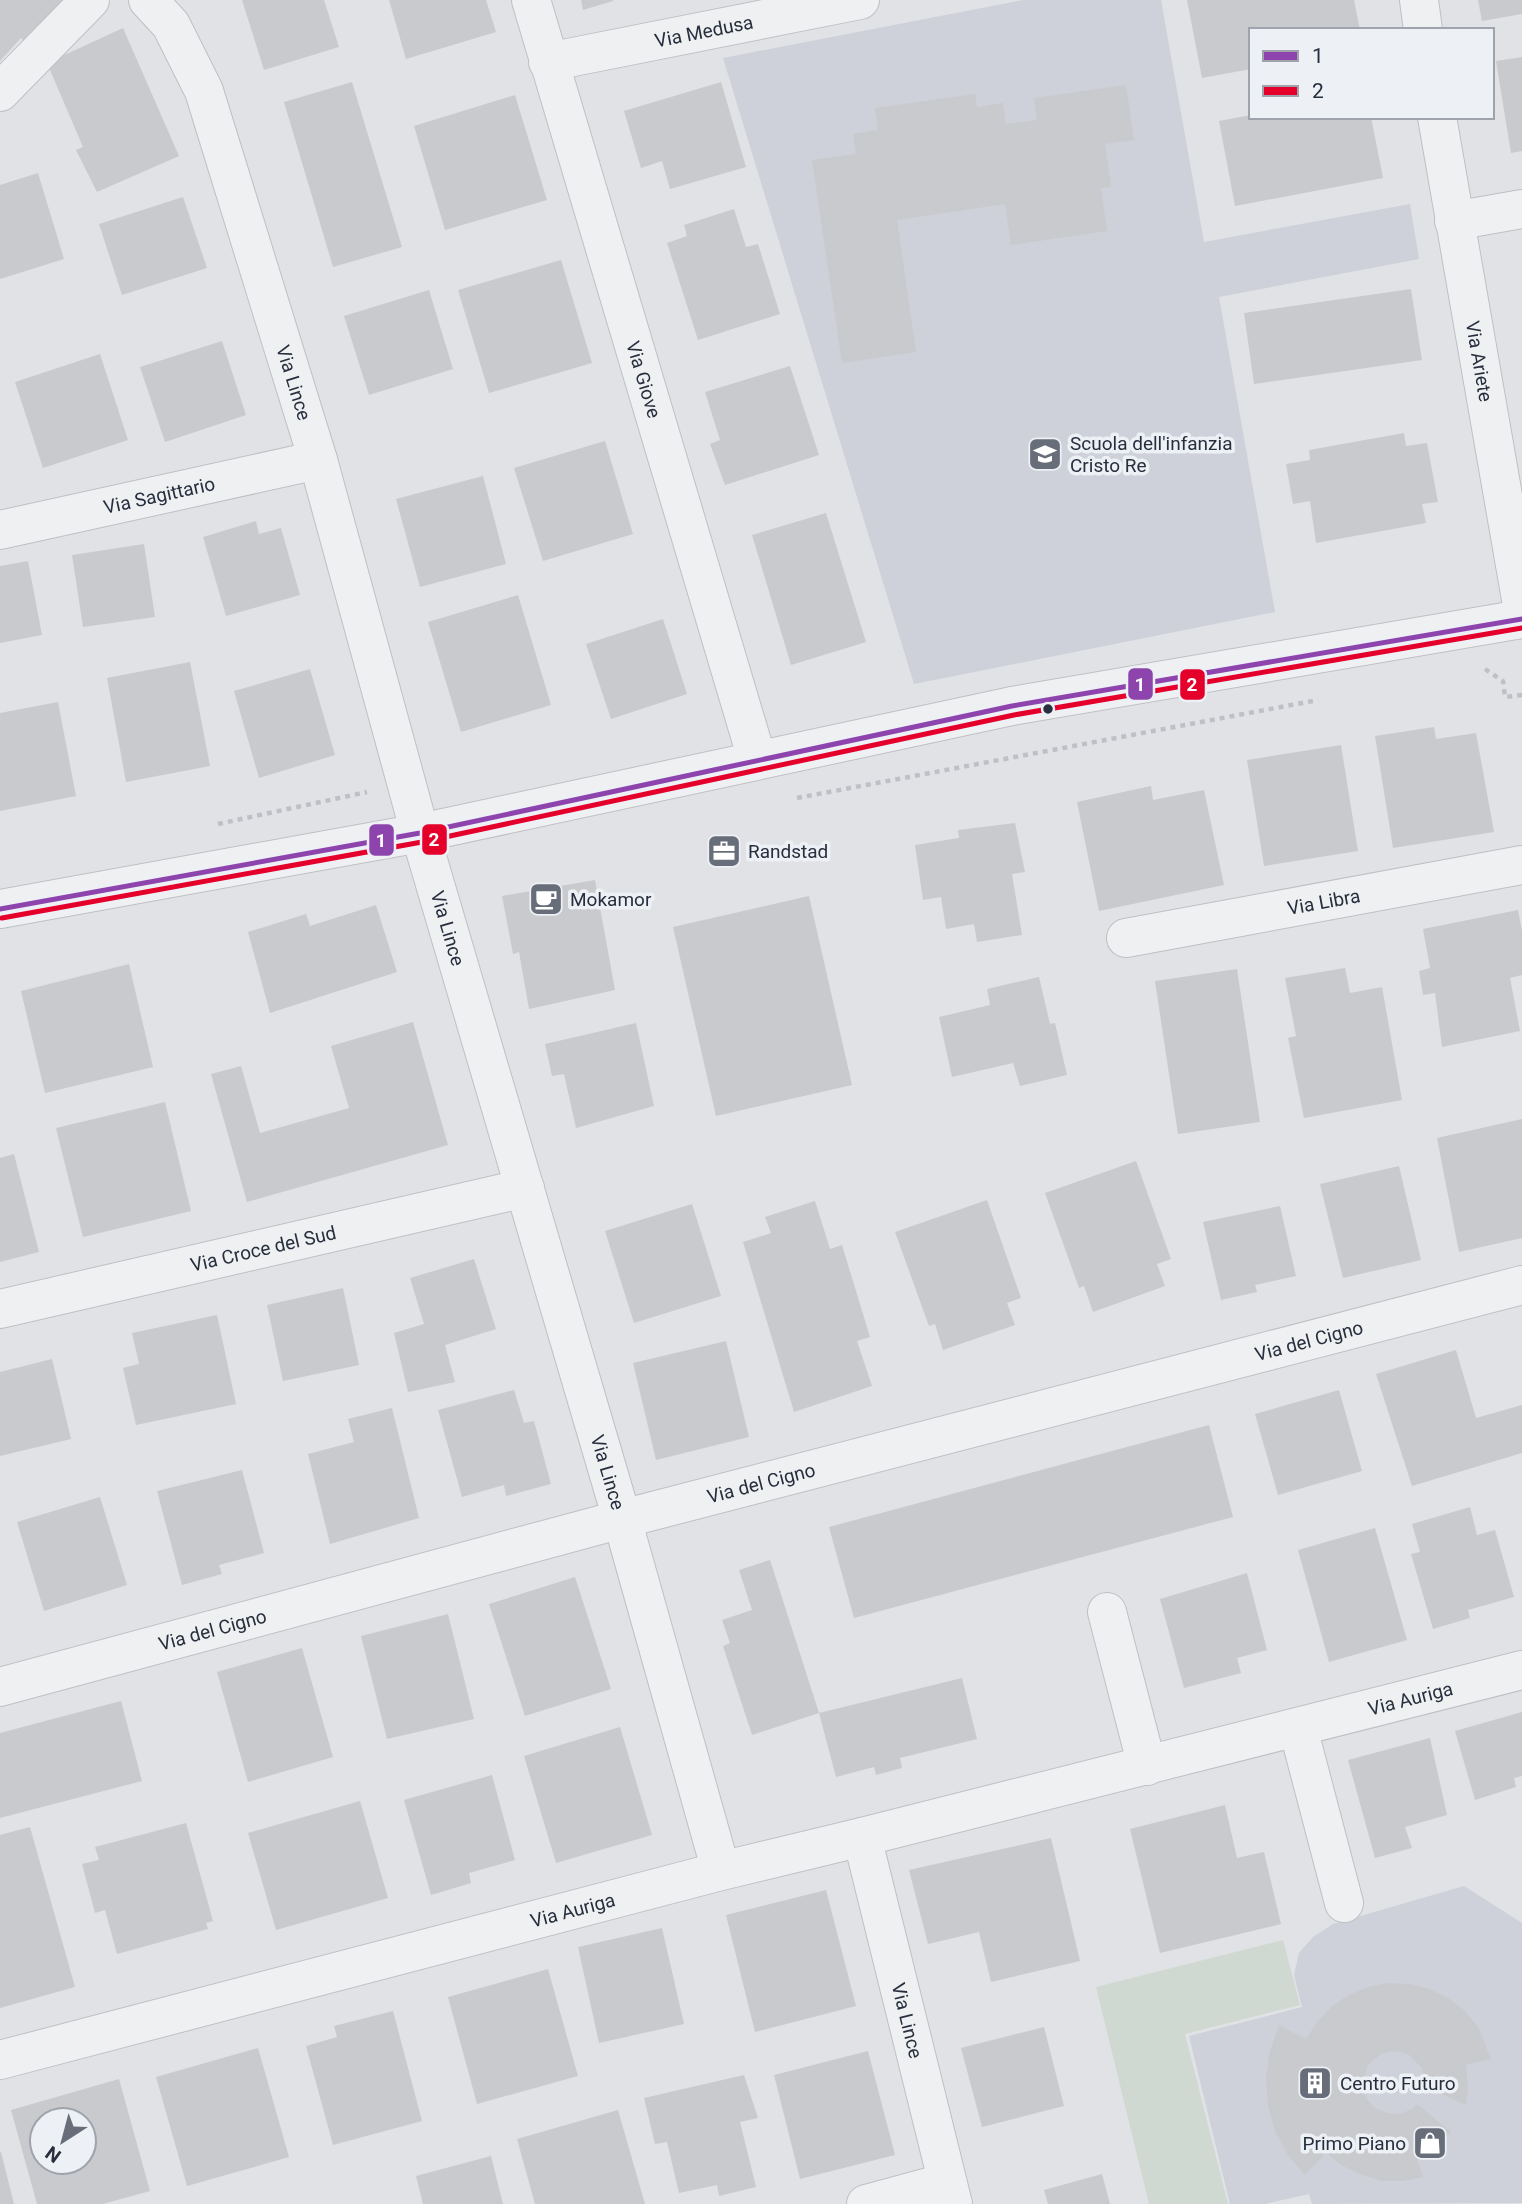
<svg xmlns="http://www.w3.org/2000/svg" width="1522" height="2204" font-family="Roboto,sans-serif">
  <rect width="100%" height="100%" fill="#e0e2e6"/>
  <path fill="#ced1d9" d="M 1023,0 L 1161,0 L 1204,242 L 1410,204 L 1419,259 L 1219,297 L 1275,612 L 914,684 L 723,58 Z
    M 1464,1886 L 1522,1923 L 1522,2203 L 1312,2204 L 1309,2194 L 1265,2204 L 1230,2204 L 1189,2036 L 1302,2007 L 1294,1975 L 1299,1953 L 1313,1937 L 1333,1924 Z"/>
  <path fill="#d0d9d1" d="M 1283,1940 L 1300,2005 L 1185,2034 L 1228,2204 L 1149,2204 L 1096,1987 Z"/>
  <path fill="#c8cace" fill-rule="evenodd" d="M 0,0 L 67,0 L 26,44 L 21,38 L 0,61 Z
    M 242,0 L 324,0 L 339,47 L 264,70 Z
    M 389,0 L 486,0 L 496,32 L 406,59 Z
    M 581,0 L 613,0 L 613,1 L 583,10 Z
    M 1187,0 L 1354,0 L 1360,30 L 1251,30 L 1251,69 L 1202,78 Z
    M 1478,0 L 1522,0 L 1522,14 L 1482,21 Z
    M 123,28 L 179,156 L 97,192 L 76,150 L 83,147 L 47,63 Z
    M 1522,57 L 1522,151 L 1511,153 L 1496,61 Z
    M 352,82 L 402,247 L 333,267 L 284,102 Z
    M 721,82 L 746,167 L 670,189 L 662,161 L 641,168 L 624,111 Z
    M 1126,85 L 1134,140 L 1105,144 L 1111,187 L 1101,188 L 1107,231 L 1011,245 L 1005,204 L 897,220 L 916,352 L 842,363 L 812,160 L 856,154 L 853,134 L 878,130 L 875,108 L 975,94 L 977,107 L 1003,103 L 1006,124 L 1037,120 L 1034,98 Z
    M 515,95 L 547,200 L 445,230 L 414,126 Z
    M 1251,115 L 1251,117 L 1371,117 L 1383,178 L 1235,206 L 1219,121 Z
    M 38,173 L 64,259 L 0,279 L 0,185 Z
    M 183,197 L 207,268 L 122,295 L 99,224 Z
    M 734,209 L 746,247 L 758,244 L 780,314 L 698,340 L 667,243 L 687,236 L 684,225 Z
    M 561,260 L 592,363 L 489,393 L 458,290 Z
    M 1411,289 L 1422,360 L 1254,384 L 1244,313 Z
    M 429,290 L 453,369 L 369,395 L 344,316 Z
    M 222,341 L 246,415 L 165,442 L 140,367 Z
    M 100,354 L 128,440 L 43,468 L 15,382 Z
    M 790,366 L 819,455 L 725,485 L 710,444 L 720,440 L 705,392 Z
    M 1404,433 L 1406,446 L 1427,443 L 1438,502 L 1422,504 L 1426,523 L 1316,543 L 1310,501 L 1293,504 L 1286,464 L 1310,460 L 1309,450 Z
    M 605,441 L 633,534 L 543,561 L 514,468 Z
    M 483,476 L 506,564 L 420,587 L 396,499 Z
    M 826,513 L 866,642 L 791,665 L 752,535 Z
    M 256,521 L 259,534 L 281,528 L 300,595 L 226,616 L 203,537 Z
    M 144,544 L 155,617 L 83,627 L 72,555 Z
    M 28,561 L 42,635 L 0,643 L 0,566 Z
    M 518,595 L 551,705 L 461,732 L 428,622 Z
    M 663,619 L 687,694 L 611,719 L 586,644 Z
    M 190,662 L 210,766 L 126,782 L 107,678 Z
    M 310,669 L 335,755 L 259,778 L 234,691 Z
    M 58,702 L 76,796 L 0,811 L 0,713 Z
    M 1434,727 L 1436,739 L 1476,733 L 1494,832 L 1393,848 L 1375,736 Z
    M 1341,745 L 1358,851 L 1264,866 L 1247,760 Z
    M 1151,786 L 1153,800 L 1204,790 L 1224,885 L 1099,911 L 1077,802 Z
    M 1015,823 L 1025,872 L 1012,874 L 1022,935 L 977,942 L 974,924 L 946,929 L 941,897 L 923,900 L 915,845 L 959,838 L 958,830 Z
    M 595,880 L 615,990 L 529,1009 L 519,952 L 513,954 L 502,896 Z
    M 809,896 L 852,1085 L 716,1116 L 673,927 Z
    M 376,905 L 397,972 L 270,1013 L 248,932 L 306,914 L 310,926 Z
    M 1518,910 L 1522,931 L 1522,975 L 1510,978 L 1520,1031 L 1442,1047 L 1435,993 L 1423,995 L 1419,971 L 1430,968 L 1423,929 Z
    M 129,964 L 153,1067 L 45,1093 L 21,991 Z
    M 1345,968 L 1350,993 L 1382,987 L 1402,1100 L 1304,1118 L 1288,1038 L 1296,1036 L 1285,978 Z
    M 1237,969 L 1260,1122 L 1178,1134 L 1155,981 Z
    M 1039,977 L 1050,1024 L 1055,1023 L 1067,1075 L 1020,1086 L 1013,1063 L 952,1077 L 939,1017 L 990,1005 L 987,989 Z
    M 413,1022 L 448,1145 L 247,1202 L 211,1074 L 241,1066 L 260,1133 L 349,1108 L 331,1046 Z
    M 636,1023 L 654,1106 L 576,1128 L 564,1074 L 552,1076 L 545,1044 Z
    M 165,1102 L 191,1211 L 83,1237 L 56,1128 Z
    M 1522,1119 L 1522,1238 L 1459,1252 L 1437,1138 Z
    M 14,1154 L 39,1252 L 0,1262 L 0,1158 Z
    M 1136,1161 L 1171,1259 L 1157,1264 L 1165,1286 L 1093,1312 L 1084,1286 L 1079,1288 L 1045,1193 Z
    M 1399,1166 L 1421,1260 L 1343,1278 L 1320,1184 Z
    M 987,1200 L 1021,1298 L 1007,1303 L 1015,1325 L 943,1350 L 935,1324 L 929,1326 L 895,1232 Z
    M 815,1201 L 830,1249 L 842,1245 L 870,1337 L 857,1341 L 872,1386 L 794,1412 L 743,1242 L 771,1233 L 765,1217 Z
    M 692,1204 L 721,1296 L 634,1323 L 605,1231 Z
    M 1280,1206 L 1296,1276 L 1255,1285 L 1257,1292 L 1221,1300 L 1203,1222 Z
    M 474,1259 L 496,1329 L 445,1345 L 455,1382 L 408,1392 L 394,1333 L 424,1324 L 410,1278 Z
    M 343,1288 L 359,1365 L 283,1381 L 267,1305 Z
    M 217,1315 L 236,1404 L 136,1425 L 123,1368 L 139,1364 L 132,1333 Z
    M 726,1341 L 749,1437 L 656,1460 L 633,1363 Z
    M 1456,1350 L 1476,1418 L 1522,1405 L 1522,1453 L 1412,1486 L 1376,1374 Z
    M 52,1359 L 71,1439 L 0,1456 L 0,1372 Z
    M 514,1390 L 524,1423 L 534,1421 L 551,1484 L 506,1496 L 504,1485 L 462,1497 L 438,1410 Z
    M 1339,1390 L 1362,1471 L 1278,1495 L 1255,1414 Z
    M 392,1408 L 419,1518 L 330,1544 L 308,1454 L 354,1442 L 348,1419 Z
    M 1209,1425 L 1233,1517 L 854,1618 L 829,1527 Z
    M 242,1470 L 264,1553 L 219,1565 L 222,1574 L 182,1585 L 157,1491 Z
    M 100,1497 L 127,1585 L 44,1611 L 17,1522 Z
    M 1470,1507 L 1477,1535 L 1495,1530 L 1514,1597 L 1468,1610 L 1470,1618 L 1433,1629 L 1411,1554 L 1420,1552 L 1412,1524 Z
    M 1375,1528 L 1407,1640 L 1329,1662 L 1298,1550 Z
    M 770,1560 L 819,1713 L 962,1678 L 977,1739 L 900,1758 L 902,1768 L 876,1775 L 874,1767 L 836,1777 L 819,1713 L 752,1735 L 723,1646 L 730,1643 L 722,1620 L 752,1610 L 739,1570 Z
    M 1247,1573 L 1267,1650 L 1237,1658 L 1241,1673 L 1184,1688 L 1160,1599 Z
    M 575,1577 L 611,1689 L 525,1716 L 489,1604 Z
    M 448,1614 L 474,1719 L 387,1739 L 361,1636 Z
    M 302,1648 L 333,1757 L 248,1782 L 217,1672 Z
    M 121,1701 L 142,1781 L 0,1818 L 0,1733 Z
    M 1522,1712 L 1522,1776 L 1514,1778 L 1516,1787 L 1475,1800 L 1455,1731 Z
    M 620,1727 L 652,1835 L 556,1863 L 524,1756 Z
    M 1430,1738 L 1447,1815 L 1405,1827 L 1412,1848 L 1375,1858 L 1348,1760 Z
    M 492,1775 L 515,1860 L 469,1873 L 471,1883 L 431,1895 L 404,1800 Z
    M 360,1801 L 388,1898 L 276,1930 L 248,1833 Z
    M 1225,1805 L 1237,1858 L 1264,1852 L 1281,1924 L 1160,1953 L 1130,1829 Z
    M 186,1823 L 213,1921 L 206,1923 L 208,1929 L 117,1954 L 105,1910 L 95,1913 L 82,1864 L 99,1860 L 95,1847 Z
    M 30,1827 L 75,1987 L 0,2008 L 0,1835 Z
    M 1051,1838 L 1080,1961 L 991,1982 L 979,1932 L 928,1944 L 909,1870 Z
    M 826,1890 L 856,2006 L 755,2032 L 726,1915 Z
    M 662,1928 L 684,2024 L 599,2043 L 578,1947 Z
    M 548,1969 L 578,2076 L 477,2104 L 448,1997 Z
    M 1388,1983 L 1409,1984 L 1429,1989 L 1448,1998 L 1464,2010 L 1478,2027 L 1491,2059 L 1466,2065 L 1468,2090 L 1466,2105 L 1426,2087 L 1422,2068 L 1408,2054 L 1395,2051 L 1382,2053 L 1367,2066 L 1363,2085 L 1366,2098 L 1375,2108 L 1387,2113 L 1400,2114 L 1412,2109 L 1417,2104 L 1451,2132 L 1440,2143 L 1416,2155 L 1423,2177 L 1402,2181 L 1382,2181 L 1362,2175 L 1343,2166 L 1326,2153 L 1305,2175 L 1288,2155 L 1275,2131 L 1268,2105 L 1266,2078 L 1270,2051 L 1279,2025 L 1306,2039 L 1318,2021 L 1332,2006 L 1349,1995 L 1368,1987 Z
    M 393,2011 L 422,2121 L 333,2145 L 306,2046 L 337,2037 L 334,2026 Z
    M 1044,2027 L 1064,2106 L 982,2127 L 961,2048 Z
    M 258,2048 L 289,2157 L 187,2186 L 156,2077 Z
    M 868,2051 L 895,2155 L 800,2179 L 774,2075 Z
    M 744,2075 L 758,2118 L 740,2122 L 756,2187 L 719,2196 L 717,2185 L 679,2193 L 667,2142 L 655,2144 L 644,2098 Z
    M 119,2079 L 150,2191 L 103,2204 L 37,2204 L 11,2110 ZM 42,2120 L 84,2120 L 84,2162 L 42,2162 Z
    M 618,2110 L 645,2204 L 535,2204 L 517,2139 Z
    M 0,2152 L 1,2152 L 14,2204 L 0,2204 Z
    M 491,2156 L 503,2204 L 423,2204 L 416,2176 Z
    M 1102,2174 L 1110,2204 L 1048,2204 L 1044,2190 Z"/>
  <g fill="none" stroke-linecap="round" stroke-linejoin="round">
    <g stroke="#bec0c4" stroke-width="40">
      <g id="minor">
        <path id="s1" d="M 148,0 L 171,25 L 204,91 L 318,460 L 420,833 L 622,1519 L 721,1871"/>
        <path id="s2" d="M 531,0 L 757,759"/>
        <path d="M 1419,0 L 1423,30"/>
        <path id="s3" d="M 548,62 L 860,0"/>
        <path d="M 0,92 L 90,0"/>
        <path id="s4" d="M 1437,117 L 1522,605"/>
        <path d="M 1454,221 L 1522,209"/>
        <path id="s5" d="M 0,530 L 318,460"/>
        <path d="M 0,909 L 420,833 L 1012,706 L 1522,619"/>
        <path id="s6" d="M 1126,938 L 1522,865"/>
        <path id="s7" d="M 0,1309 L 525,1188"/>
        <path d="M 1107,1612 L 1147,1766"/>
        <path id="s8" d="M 0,1687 L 622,1519 L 1522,1285"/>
        <path d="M 1298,1728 L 1344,1903"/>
        <path id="s9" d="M 862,1837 L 953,2204"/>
        <path id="s10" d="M 0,2060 L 721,1871 L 862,1837 L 1522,1670"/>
        <path d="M 866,2204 L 947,2182"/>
      </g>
    </g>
    <path stroke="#bfc0c5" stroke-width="4.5" stroke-dasharray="5 5" stroke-linecap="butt" d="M 1485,669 L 1503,681 L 1505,697 L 1522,695
      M 797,798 L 1318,700
      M 218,824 L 367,792"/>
    <use href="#minor" stroke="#eff0f2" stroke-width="38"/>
    <g stroke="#edf0f5" stroke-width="10">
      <path id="bus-1" d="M 0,909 L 420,833 L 1012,706 L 1522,619"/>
    </g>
    <g stroke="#edf0f5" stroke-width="10">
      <path id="bus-2" d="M 2,918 L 422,842 L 1014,715 L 1522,628"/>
    </g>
    <use href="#bus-1" stroke="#8e44ad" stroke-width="5"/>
    <use href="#bus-2" stroke="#e4002b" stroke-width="5"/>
  </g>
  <defs>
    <g id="school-square" transform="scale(1.75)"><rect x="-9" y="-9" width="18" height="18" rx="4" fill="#686e79" stroke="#edf0f5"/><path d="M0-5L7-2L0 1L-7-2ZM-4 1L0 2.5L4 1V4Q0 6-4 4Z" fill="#fff"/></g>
    <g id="office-square" transform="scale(1.75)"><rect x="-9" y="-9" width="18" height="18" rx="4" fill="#686e79" stroke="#edf0f5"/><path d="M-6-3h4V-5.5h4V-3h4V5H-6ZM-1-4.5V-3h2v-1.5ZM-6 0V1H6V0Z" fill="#fff"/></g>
    <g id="cafe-square" transform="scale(1.75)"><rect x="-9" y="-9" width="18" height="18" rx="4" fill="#686e79" stroke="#edf0f5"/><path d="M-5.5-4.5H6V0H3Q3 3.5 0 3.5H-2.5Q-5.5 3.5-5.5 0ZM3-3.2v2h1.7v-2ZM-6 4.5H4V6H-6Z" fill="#fff"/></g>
    <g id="building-square" transform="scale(1.75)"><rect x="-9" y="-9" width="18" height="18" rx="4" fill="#686e79" stroke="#edf0f5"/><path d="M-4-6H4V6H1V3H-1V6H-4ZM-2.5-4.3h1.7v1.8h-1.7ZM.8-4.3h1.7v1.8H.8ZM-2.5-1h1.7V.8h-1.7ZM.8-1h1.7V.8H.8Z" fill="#fff"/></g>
    <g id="shop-square" transform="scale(1.75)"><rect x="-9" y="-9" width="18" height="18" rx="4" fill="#686e79" stroke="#edf0f5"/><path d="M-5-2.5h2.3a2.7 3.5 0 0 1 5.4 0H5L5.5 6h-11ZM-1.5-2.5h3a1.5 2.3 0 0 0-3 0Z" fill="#fff"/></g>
  </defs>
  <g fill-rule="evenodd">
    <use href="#school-square" x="1045" y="454"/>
    <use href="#office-square" x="724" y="851"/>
    <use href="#cafe-square" x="546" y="899"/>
    <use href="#building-square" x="1315" y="2083"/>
    <use href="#shop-square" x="1430" y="2143"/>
  </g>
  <circle fill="#272f3e" stroke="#edf0f5" stroke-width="2.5" cx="1048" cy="709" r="6"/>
  <g text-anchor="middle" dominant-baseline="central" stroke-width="7" stroke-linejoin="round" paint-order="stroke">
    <g font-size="19" fill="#272f3e" stroke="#edf0f5">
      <text stroke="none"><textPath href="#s3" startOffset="159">Via Medusa</textPath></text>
      <text stroke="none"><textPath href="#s4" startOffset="248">Via Ariete</textPath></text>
      <text stroke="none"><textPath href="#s2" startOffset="396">Via Giove</textPath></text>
      <text stroke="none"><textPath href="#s1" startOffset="413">Via Lince</textPath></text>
      <text stroke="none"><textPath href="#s5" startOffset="163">Via Sagittario</textPath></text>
      <text stroke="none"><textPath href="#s6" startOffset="201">Via Libra</textPath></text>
      <text stroke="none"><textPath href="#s1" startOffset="980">Via Lince</textPath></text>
      <text stroke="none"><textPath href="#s7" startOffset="270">Via Croce del Sud</textPath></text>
      <text stroke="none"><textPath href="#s8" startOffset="1354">Via del Cigno</textPath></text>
      <text stroke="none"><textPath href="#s1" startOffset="1547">Via Lince</textPath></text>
      <text stroke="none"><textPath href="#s8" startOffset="788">Via del Cigno</textPath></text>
      <text stroke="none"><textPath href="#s8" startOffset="220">Via del Cigno</textPath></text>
      <text stroke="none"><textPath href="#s10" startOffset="1456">Via Auriga</textPath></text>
      <text stroke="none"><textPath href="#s10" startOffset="592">Via Auriga</textPath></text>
      <text stroke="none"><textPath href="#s9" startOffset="189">Via Lince</textPath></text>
    </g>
    <g font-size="19" fill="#272f3e" stroke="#edf0f5" text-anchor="start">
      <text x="1070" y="443">Scuola dell'infanzia<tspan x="1070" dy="22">Cristo Re</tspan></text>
      <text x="748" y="851">Randstad</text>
      <text x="570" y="899">Mokamor</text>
      <text x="1340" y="2083">Centro Futuro</text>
      <text x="1406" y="2143" text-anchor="end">Primo Piano</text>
    </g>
  </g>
  <g stroke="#edf0f5" stroke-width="2.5">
    <rect x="1127" y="667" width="27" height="34" rx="7" fill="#8e44ad"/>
    <rect x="1179" y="668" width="27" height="33" rx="7" fill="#e4002b"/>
    <rect x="421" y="823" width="27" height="33" rx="7" fill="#e4002b"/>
    <rect x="368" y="823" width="27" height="34" rx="7" fill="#8e44ad"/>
  </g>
  <g font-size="19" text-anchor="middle" font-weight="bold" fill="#fff">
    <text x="1140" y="691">1</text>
    <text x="1192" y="691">2</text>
    <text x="434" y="846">2</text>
    <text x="381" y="847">1</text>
  </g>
  <rect x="1249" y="28" width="245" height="91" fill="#edf0f5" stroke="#9ea3ac" stroke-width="2"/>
  <rect x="1263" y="51" width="35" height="10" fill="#8e44ad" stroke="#9ea3ac" stroke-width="2"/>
  <text x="1312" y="63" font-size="21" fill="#272f3e">1</text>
  <rect x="1263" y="86" width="35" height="10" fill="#e4002b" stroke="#9ea3ac" stroke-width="2"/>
  <text x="1312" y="98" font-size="21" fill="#272f3e">2</text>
  <g transform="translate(63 2141) rotate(216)"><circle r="33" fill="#edf0f5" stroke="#9ea3ac" stroke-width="2"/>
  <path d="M0-5L12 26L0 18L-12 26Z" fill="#686e79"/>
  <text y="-10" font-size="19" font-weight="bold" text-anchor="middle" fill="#272f3e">N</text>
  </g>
</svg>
